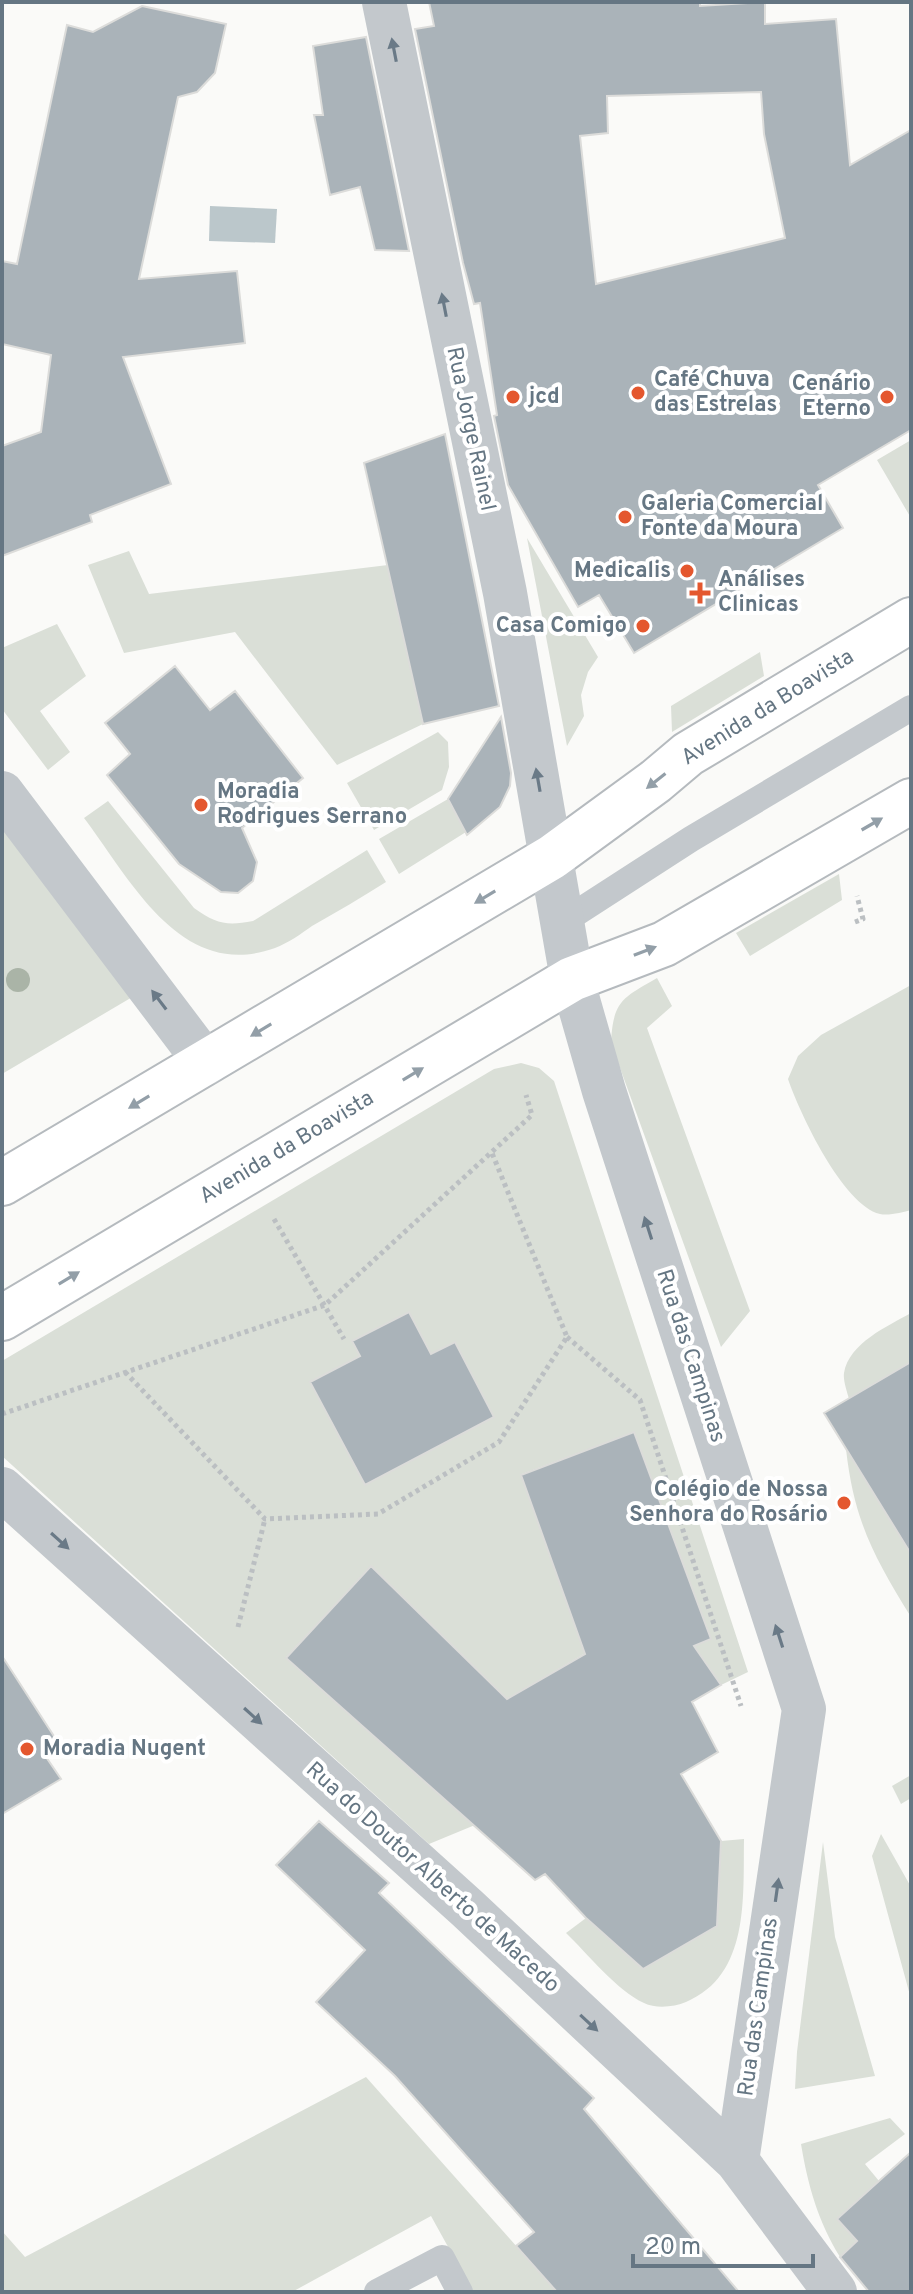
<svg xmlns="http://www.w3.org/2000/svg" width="913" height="2294" font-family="Overpass,sans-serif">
  <rect width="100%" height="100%" fill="#fafaf8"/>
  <path fill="#dadfd7" d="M 911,440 L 911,518 L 877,460 Z
    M 527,538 L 598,657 L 588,672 L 581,695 L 584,716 L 567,746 Z
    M 129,551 L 149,594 L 388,565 L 423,724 L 337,765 L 235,632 L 124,653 L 88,565 Z
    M 57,624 L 86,676 L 40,711 L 70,752 L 48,770 L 2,709 L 2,648 Z
    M 760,652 L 764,676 L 672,732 L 671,706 Z
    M 438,732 L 448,742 L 449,767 L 442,790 L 374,830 L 347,783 Z
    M 448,799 L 466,832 L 399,874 L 379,839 Z
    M 108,801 L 194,908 C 216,924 227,926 253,921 L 367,850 L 386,882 C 362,897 337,912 312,926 C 301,934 288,943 275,948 C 181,982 131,880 84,818 Z
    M 2,820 L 134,996 L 2,1074 Z
    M 839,874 L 842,900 L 750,956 L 736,933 Z
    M 657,978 L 672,1006 L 647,1028 L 750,1311 L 721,1347 L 611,1043 C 613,1000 623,998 657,978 Z
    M 911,985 L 911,1210 C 903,1212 889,1216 880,1214 C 843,1205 800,1114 788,1079 L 798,1056 L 821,1035 Z
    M 521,1063 L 539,1068 L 554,1081 L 748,1672 L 721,1685 L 694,1646 L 711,1639 L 634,1432 L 522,1474 L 630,1627 L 469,1721 L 474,1666 L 371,1566 L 286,1657 L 475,1825 L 429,1844 L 2,1456 L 2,1361 L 494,1069 Z
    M 911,1313 L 911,1362 L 849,1399 C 847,1391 843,1381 844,1373 C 849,1343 888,1326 911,1313 Z
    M 846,1449 L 911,1554 L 911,1617 C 874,1557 854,1521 846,1449 Z
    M 911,1775 L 911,1798 L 901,1804 L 892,1786 Z
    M 881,1834 L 911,1887 L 911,1999 L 872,1856 Z
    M 744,1839 C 743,1897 750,1975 686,2002 C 674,2007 656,2009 644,2003 C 617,1991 587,1953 566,1933 L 586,1918 L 643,1969 L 717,1926 L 721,1841 Z
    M 823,1842 L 835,1937 L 875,2076 L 795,2089 L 797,2052 Z
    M 366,2077 L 557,2292 L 473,2292 L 431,2216 L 292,2292 L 2,2292 L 2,2231 L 25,2257 Z
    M 890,2118 L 905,2134 L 865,2164 L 879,2181 L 837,2219 L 857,2241 L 840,2257 C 818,2221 808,2186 801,2144 Z"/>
  <path fill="#bbc7cb" d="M 210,206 L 277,209 L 275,243 L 209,241 Z"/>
  <path fill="#aab3b9" stroke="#dcdcda" stroke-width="2" fill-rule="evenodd" d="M 429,2 L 700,2 L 700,6 L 765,2 L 765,24 L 836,19 L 850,165 L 911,130 L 911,430 L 818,485 L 843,528 L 634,653 L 599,595 L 578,607 L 508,485 L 494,416 L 497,415 L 480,303 L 474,304 L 463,263 L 415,29 L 434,26 ZM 761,92 L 764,134 L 785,238 L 596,284 L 580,136 L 608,133 L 607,96 Z
    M 142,6 L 226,24 L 215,73 L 197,92 L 178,97 L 139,279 L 237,271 L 245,343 L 123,357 L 171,484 L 90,515 L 92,522 L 2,556 L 2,446 L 41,432 L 51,355 L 2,344 L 2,261 L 17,264 L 67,25 L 93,32 Z
    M 366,37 L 409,251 L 375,250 L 360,187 L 330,195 L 314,115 L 323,115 L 313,46 Z
    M 445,434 L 499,706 L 423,724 L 364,463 Z
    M 175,666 L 210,710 L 235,691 L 303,778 L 242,828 L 257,862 L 253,881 L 238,893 L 221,892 L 179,864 L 107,775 L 130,754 L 105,723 Z
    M 501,717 L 511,773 L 510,786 L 500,807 L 467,835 L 448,799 Z
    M 409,1312 L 431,1354 L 455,1342 L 494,1417 L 365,1485 L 310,1382 L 360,1356 L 352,1341 Z
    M 911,1362 L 911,1554 L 824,1413 Z
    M 634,1432 L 711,1639 L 694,1646 L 721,1685 L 692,1702 L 718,1752 L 681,1774 L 721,1841 L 717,1926 L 643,1969 L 586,1918 L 545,1874 L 535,1880 L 286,1658 L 371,1566 L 507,1699 L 585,1654 L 521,1475 Z
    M 2,1656 L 59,1744 L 44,1754 L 61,1779 L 2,1814 Z
    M 319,1821 L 389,1883 L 379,1893 L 594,2098 L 584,2109 L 739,2292 L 557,2292 L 516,2246 L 534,2232 L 395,2076 L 316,2002 L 365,1950 L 276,1865 Z
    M 911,2152 L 911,2292 L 869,2292 L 840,2257 L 857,2241 L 837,2219 Z"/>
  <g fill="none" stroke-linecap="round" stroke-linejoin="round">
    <g stroke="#b5babe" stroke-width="48">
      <path id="primary" d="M 2,1183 L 552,857 L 656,781 L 688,754 L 911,620
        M 2,1318 L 572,979 L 664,944 L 911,801"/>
    </g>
    <path stroke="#bbbfc2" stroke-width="5" stroke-dasharray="4 4" stroke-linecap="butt" d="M 855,922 L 863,919 L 857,896
      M 274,1219 L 344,1339
      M 567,1337 L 640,1400 L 741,1706
      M 125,1372 L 265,1519 L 378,1514 L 499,1442 L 567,1337 L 492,1153
      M 2,1414 L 325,1305 L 532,1115 L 526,1095
      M 238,1627 L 265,1519"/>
    <path stroke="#c3c8cc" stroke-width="26" d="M 561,923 L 691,839 L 911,708
      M 377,2292 L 442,2258 L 460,2292"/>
    <path stroke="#c3c8cc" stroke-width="44" d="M 384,2 L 505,593 L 572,979 L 604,1091 L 804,1709 L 737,2161
      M 2,793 L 206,1063
      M 2,1489 L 467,1908 L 737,2161 L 835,2292"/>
    <use href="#primary" stroke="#fff" stroke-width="44"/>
  </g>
  <circle fill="#aab4a7" cx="18" cy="980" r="12"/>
  <defs><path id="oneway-solid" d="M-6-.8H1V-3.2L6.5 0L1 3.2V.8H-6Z" transform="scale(2)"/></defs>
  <g fill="#6a7a87">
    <use href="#oneway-solid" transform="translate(394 50) rotate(-101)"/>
    <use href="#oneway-solid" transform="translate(444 305) rotate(-101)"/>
    <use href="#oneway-solid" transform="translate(538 780) rotate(-100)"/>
    <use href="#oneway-solid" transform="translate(159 1000) rotate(-127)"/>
    <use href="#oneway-solid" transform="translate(648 1228) rotate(-108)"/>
    <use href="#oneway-solid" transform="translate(60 1541) rotate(42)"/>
    <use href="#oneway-solid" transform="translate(779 1636) rotate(-108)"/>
    <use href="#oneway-solid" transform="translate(253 1716) rotate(42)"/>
    <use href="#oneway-solid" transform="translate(777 1890) rotate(-82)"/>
    <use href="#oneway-solid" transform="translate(589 2023) rotate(43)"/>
  </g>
  <g fill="#939fa8">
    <use href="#oneway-solid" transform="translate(656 781) rotate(142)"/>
    <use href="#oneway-solid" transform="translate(872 824) rotate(-30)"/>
    <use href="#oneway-solid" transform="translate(485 897) rotate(149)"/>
    <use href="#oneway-solid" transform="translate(645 951) rotate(-21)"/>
    <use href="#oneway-solid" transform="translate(261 1030) rotate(149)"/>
    <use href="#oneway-solid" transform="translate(413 1074) rotate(-31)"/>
    <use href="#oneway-solid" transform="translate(139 1102) rotate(149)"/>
    <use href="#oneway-solid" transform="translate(69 1278) rotate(-31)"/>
  </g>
  <g fill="#e4572e" stroke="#fff" stroke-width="3">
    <circle cx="638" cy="393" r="8"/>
    <circle cx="513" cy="397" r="8"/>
    <circle cx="887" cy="397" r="8"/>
    <circle cx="625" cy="517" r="8"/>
    <circle cx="687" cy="571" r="8"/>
    <path d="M696 581h8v8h8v8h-8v8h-8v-8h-8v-8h8z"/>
    <circle cx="643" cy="626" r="8"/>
    <circle cx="201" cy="805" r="8"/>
    <circle cx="844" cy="1503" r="8"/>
    <circle cx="27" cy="1749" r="8"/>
  </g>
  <g text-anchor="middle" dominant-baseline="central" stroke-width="8" stroke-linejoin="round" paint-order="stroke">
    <g font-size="22" font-weight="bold" fill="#657683" stroke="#fff" text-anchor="start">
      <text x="654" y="380">Café Chuva<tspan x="654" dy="25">das Estrelas</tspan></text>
      <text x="871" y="384" text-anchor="end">Cenário<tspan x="871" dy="25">Eterno</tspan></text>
      <text x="529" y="397">jcd</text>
      <text x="641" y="504">Galeria Comercial<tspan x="641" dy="25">Fonte da Moura</tspan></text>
      <text x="671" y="571" text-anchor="end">Medicalis</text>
      <text x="718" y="580">Análises<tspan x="718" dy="25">Clinicas</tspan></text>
      <text x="627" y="626" text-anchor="end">Casa Comigo</text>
      <text x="217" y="792">Moradia<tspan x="217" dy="25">Rodrigues Serrano</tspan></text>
      <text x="828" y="1490" text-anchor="end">Colégio de Nossa<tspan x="828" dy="25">Senhora do Rosário</tspan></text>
      <text x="43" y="1749">Moradia Nugent</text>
    </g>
    <g font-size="22" fill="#657683" stroke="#fff">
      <text transform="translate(470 429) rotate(78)">Rua Jorge Rainel</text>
      <text transform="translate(768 708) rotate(-32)">Avenida da Boavista</text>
      <text transform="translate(287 1148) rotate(-31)">Avenida da Boavista</text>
      <text transform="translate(690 1356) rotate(72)">Rua das Campinas</text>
      <text transform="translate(432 1878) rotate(42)">Rua do Doutor Alberto de Macedo</text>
      <text transform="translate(759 2007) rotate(-82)">Rua das Campinas</text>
    </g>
  </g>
  <rect width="913" height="2294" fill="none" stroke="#657683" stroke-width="8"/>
  <path d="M633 2254v12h180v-12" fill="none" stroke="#657683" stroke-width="4"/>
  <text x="645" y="2254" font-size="24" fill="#657683" stroke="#ffffff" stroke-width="6" paint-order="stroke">20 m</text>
</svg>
